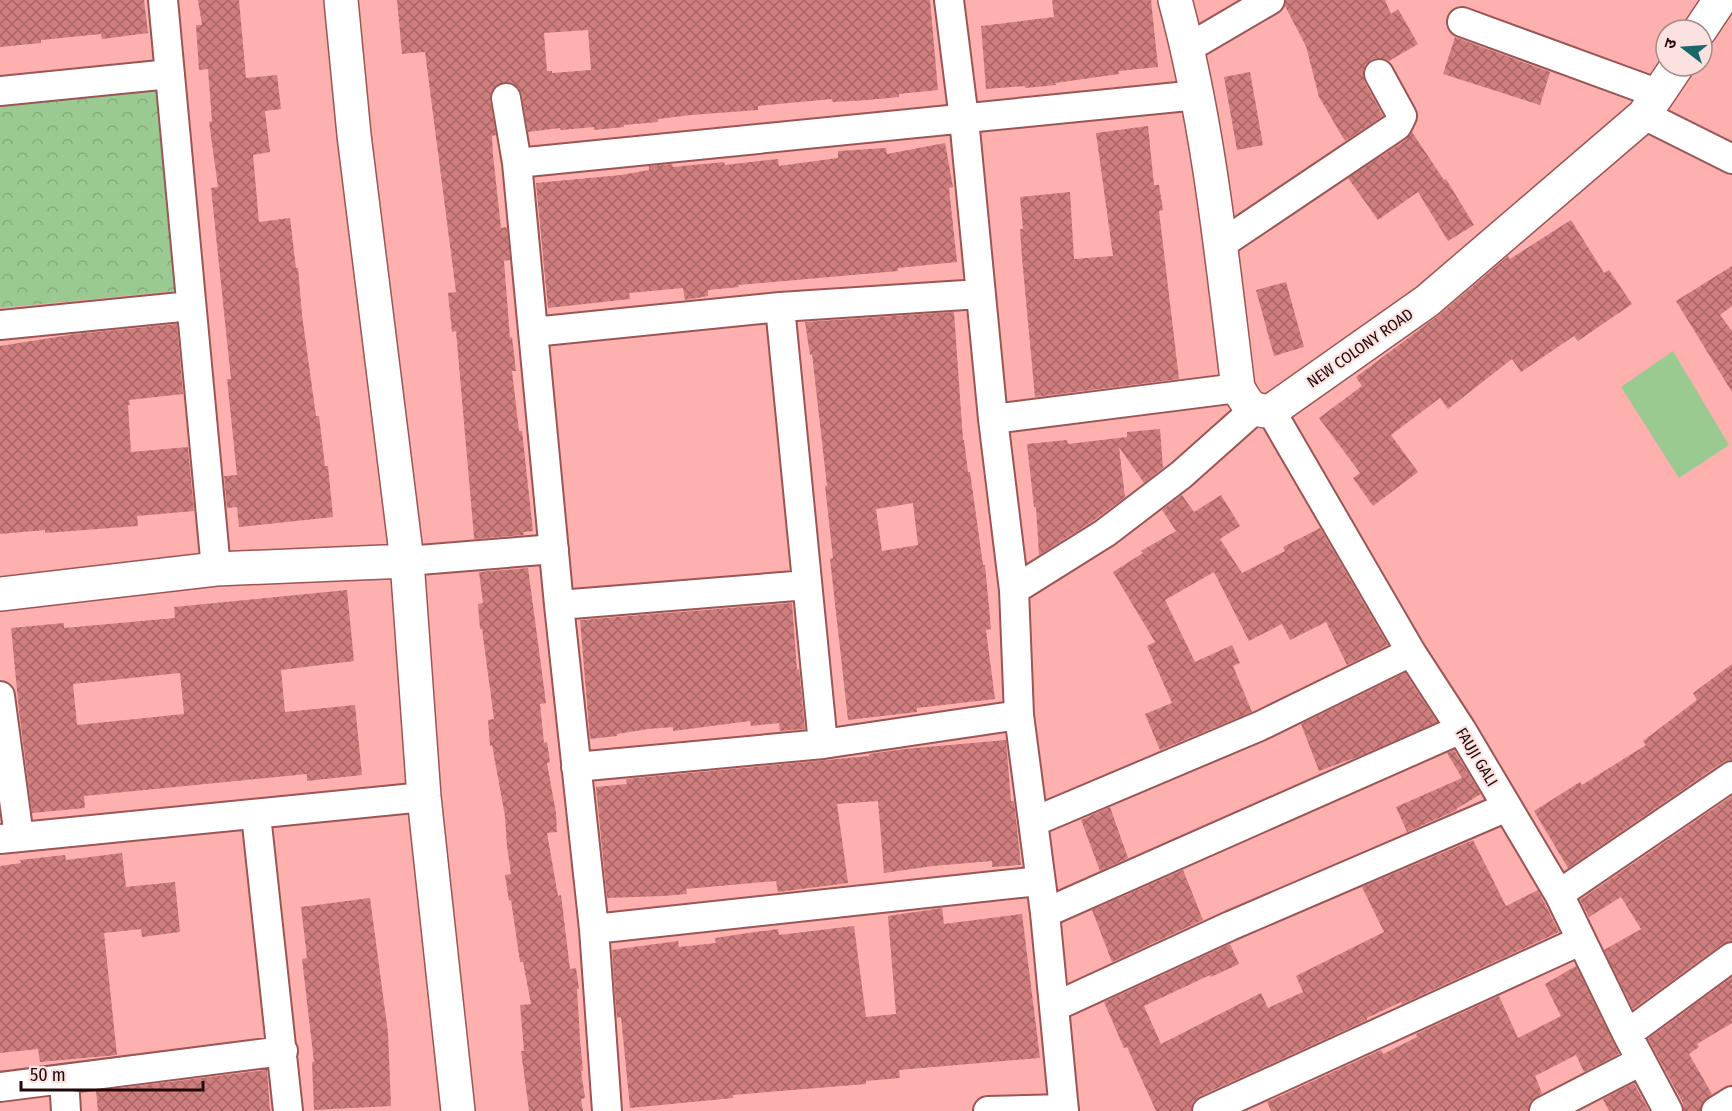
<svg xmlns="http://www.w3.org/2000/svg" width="1732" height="1111" font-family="'Fira Sans Condensed','Noto Sans Devanagari',sans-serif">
  <defs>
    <pattern id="park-crowns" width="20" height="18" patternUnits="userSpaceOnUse" patternTransform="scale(1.5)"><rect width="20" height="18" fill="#9aca91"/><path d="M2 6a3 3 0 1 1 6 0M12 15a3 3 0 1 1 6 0" fill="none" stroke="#84ac7c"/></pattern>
    <pattern id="building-cross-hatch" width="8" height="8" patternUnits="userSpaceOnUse" patternTransform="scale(1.5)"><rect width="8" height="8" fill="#d07e7e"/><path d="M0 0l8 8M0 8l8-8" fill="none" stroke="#a86565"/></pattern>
  </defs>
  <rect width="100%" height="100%" fill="#feb0ae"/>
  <path fill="#9aca91" d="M 1673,351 L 1729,445 L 1679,478 L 1621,387 Z"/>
  <path fill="url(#park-crowns)" d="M 158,91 L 175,291 L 0,308 L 0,105 Z"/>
  <path fill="url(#building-cross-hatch)" fill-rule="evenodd" d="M 0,0 L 144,0 L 148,33 L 102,39 L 101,34 L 41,40 L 41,43 L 0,47 Z
    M 198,0 L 239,0 L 246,78 L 277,75 L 281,109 L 265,111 L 270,152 L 253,155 L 259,222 L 290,218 L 296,268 L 298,268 L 302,315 L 316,416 L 319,416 L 325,466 L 328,466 L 333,517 L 239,527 L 237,507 L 227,508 L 224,476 L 237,475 L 227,379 L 231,379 L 211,188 L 218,187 L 209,122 L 212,121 L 208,69 L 199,70 L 196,25 L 202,25 Z
    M 397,0 L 930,0 L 938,90 L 899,94 L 899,97 L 868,100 L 833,102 L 832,99 L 758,106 L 758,110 L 691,115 L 658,119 L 658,122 L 624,125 L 624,127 L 594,130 L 594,127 L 561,130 L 560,128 L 528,132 L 522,95 L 519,88 L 512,83 L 504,82 L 495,86 L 491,92 L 490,100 L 496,135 L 492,136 L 493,155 L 501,228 L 507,227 L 510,260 L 504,261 L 510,338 L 512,337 L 516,371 L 512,371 L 519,431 L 522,431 L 533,531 L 523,532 L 524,535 L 474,539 L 474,537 L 456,331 L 452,332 L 448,293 L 456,292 L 425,52 L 402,54 ZM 588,30 L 591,70 L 552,73 L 552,71 L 547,71 L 544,33 Z
    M 1052,0 L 1151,0 L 1158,67 L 1119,71 L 1119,74 L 1055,83 L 1056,85 L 1025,88 L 1025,86 L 986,89 L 981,26 L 1054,17 Z
    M 1286,0 L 1385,0 L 1391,14 L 1398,9 L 1418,44 L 1389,61 L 1379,58 L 1372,59 L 1365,65 L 1363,73 L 1364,81 L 1383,116 L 1345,141 L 1319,97 L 1306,46 L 1285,6 Z
    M 1455,37 L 1550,72 L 1540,105 L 1443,74 Z
    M 1250,72 L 1263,145 L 1237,150 L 1224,77 Z
    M 1148,126 L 1154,185 L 1159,185 L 1163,210 L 1159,211 L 1179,379 L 1035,397 L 1022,258 L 1020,229 L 1023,229 L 1020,197 L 1070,192 L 1074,259 L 1113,256 L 1096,133 Z
    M 1412,132 L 1444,180 L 1446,179 L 1474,225 L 1448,241 L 1418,192 L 1378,220 L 1348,178 L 1406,140 Z
    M 945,143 L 953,187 L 949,188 L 957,262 L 898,268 L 898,271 L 738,285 L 739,287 L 708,290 L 708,296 L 685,300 L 683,288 L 629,293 L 630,299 L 548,308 L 536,183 L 621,175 L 649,170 L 649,166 L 672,164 L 673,167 L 724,162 L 725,165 L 778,159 L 779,166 L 838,158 L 838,151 L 886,148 L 887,154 Z
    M 1571,220 L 1604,273 L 1609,270 L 1632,304 L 1578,341 L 1574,336 L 1521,372 L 1512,359 L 1448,409 L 1440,398 L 1391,435 L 1418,472 L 1373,506 L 1353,478 L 1360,473 L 1319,418 L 1362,386 L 1356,377 L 1439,315 L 1508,256 L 1510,259 Z
    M 1732,266 L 1732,306 L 1720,315 L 1732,331 L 1732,392 L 1676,301 Z
    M 1286,282 L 1304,347 L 1274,356 L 1256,290 Z
    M 954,312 L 963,440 L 964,440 L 968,472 L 970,472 L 983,565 L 985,565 L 991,629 L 986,630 L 995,699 L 917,708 L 917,712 L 848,720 L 830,559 L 833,558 L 825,486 L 827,486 L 812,354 L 810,355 L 805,322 ZM 913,503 L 918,545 L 882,551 L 876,509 Z
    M 177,324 L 183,394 L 129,400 L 130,405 L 128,405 L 131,452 L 188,447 L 194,511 L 137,516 L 138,526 L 45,533 L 45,530 L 0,534 L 0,346 L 76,334 Z
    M 1160,429 L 1163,468 L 1144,483 L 1119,447 L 1125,497 L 1096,519 L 1039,555 L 1036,507 L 1034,507 L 1027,444 L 1067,440 L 1068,444 L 1127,437 L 1127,432 Z
    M 1182,495 L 1194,512 L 1221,495 L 1240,526 L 1220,539 L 1242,573 L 1285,551 L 1283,547 L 1320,528 L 1388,645 L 1347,665 L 1326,622 L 1290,640 L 1282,624 L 1249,641 L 1214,572 L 1165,600 L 1195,662 L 1232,645 L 1240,663 L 1233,666 L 1252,712 L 1160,750 L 1145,714 L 1172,703 L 1147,646 L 1155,642 L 1113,572 L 1143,553 L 1141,551 L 1176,531 L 1162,510 Z
    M 528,568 L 546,703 L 540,704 L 544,743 L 547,742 L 550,762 L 547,763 L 556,813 L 557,832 L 547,833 L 558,896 L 561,895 L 570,969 L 576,968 L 579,989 L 577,989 L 580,1040 L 583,1071 L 581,1071 L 585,1098 L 581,1099 L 583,1111 L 529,1111 L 521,1051 L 524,1051 L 520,1005 L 531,1004 L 523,962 L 520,962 L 511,900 L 509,901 L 505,875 L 511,874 L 507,846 L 505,816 L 492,745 L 490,746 L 488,720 L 494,719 L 482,629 L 480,629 L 478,604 L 483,603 L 479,572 Z
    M 347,590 L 354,661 L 281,670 L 285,712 L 355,705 L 362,775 L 307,781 L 307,774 L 84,796 L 85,808 L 32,813 L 19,711 L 11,628 L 64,623 L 64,628 L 175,618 L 174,607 ZM 180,673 L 184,714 L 77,725 L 73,684 Z
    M 792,603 L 797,670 L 799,669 L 805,729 L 780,731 L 779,723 L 751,726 L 750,721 L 673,731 L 673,727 L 648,729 L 617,734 L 617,736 L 590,739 L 580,620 Z
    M 1732,664 L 1732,760 L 1723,762 L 1568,868 L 1534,811 L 1580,782 L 1582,785 L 1646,745 L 1643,741 L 1697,700 L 1693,693 Z
    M 1405,673 L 1437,722 L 1360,756 L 1319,771 L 1301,724 Z
    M 1006,740 L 1011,801 L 1014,801 L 1021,865 L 992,867 L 992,861 L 933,866 L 884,873 L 878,801 L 837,804 L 848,883 L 778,892 L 776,881 L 686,889 L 687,894 L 663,896 L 607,898 L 596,787 L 627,784 L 626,779 L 869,756 L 869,754 L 904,749 Z
    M 1454,750 L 1481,794 L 1456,809 L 1457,810 L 1407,832 L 1396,807 L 1462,778 L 1447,753 Z
    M 1732,796 L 1732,941 L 1722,944 L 1633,1009 L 1604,950 L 1641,929 L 1621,897 L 1589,917 L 1580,900 Z
    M 1110,807 L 1128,858 L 1100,871 L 1081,820 Z
    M 1473,840 L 1506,906 L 1538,890 L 1559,932 L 1402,1004 L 1401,1002 L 1367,1018 L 1367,1020 L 1200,1096 L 1193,1102 L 1191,1111 L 1156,1111 L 1127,1047 L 1124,1048 L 1104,1002 L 1230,944 L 1239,964 L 1211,977 L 1210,975 L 1144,1006 L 1161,1044 L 1261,993 L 1268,1008 L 1303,992 L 1296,976 L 1384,932 L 1362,887 Z
    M 122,853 L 126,887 L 175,882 L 180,932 L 142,937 L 141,929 L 104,933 L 117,1055 L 40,1062 L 38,1049 L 0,1053 L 0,866 L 21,863 L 20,860 L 65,855 L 66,860 Z
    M 1183,870 L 1203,920 L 1112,962 L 1092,910 Z
    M 370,898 L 388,1033 L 391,1106 L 314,1110 L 312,1062 L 314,1062 L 302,959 L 307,958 L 301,907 Z
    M 942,908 L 944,924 L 1022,914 L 1040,1058 L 899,1070 L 900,1078 L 866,1081 L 866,1084 L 733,1095 L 733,1098 L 630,1108 L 621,1017 L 617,1018 L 616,1008 L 612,950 L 678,941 L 679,947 L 716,943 L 715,938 L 748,933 L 778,929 L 779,935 L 854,926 L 866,1017 L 896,1014 L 888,916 Z
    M 1576,966 L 1619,1054 L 1584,1072 L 1576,1055 L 1535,1076 L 1542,1093 L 1530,1102 L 1528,1111 L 1271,1111 L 1267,1102 L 1381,1050 L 1383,1054 L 1417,1037 L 1416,1034 L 1499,996 L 1518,1038 L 1561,1016 L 1545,984 Z
    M 1732,977 L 1732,1023 L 1697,1044 L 1699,1047 L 1689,1054 L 1712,1094 L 1702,1103 L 1700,1111 L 1684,1111 L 1683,1103 L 1648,1039 Z
    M 267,1070 L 270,1111 L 98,1111 L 96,1091 Z
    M 1634,1083 L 1649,1111 L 1609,1111 L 1603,1099 Z"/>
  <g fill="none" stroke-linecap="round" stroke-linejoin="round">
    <g stroke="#9b5555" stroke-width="32">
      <path id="minor" d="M 163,0 L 216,569
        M 949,0 L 964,119 L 993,419 L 1014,590 L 1019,715 L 1045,913 L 1064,1111
        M 1462,22 L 1659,94
        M 1188,48 L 1270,0
        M 0,91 L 170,74
        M 506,98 L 517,163 L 559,605 L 594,929 L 607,1111
        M 1644,115 L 1732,159
        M 517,163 L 1198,95
        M 1220,245 L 1397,126 L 1402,116 L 1379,74
        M 780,307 L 823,744
        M 0,325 L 191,306
        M 533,332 L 780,307 L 980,294
        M 1271,411 L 1411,652 L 1461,729 L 1559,894 L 1627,1034 L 1668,1111
        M 993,419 L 1238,388
        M 407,561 L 554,549
        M 1014,590 L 1105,533 L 1181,475 L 1254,410
        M 559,605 L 807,585
        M 0,696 L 19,837
        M 576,767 L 823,744 L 1019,715
        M 256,815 L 288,1111
        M 1033,822 L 1260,726 L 1411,652
        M 0,839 L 424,797
        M 1559,894 L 1732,776
        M 1045,913 L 1461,729
        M 594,929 L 1039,881
        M 1054,1007 L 1230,926 L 1507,807
        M 1627,1034 L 1732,957
        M 64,1079 L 66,1111
        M 0,1087 L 283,1051
        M 988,1111 L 1064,1109
        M 1207,1111 L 1580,941
        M 1544,1111 L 1641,1061
        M 1716,1111 L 1732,1101"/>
    </g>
    <g stroke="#9b5555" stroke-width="36">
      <path id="tertiary" d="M 341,0 L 354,135 L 407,561 L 424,797 L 458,1111
        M 1175,0 C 1209,126 1222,258 1238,388 C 1248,405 1250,411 1271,411 L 1427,301 L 1644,115 L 1677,66
        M 1700,30 L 1720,0
        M 0,594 L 216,569 L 407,561"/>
    </g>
    <use href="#minor" stroke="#fff" stroke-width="28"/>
    <use href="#tertiary" stroke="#fff" stroke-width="33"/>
  </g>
  <g text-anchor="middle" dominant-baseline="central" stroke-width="4.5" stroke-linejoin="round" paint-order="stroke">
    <g font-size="16" fill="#230809" stroke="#fbe1e0">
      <text transform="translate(1360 348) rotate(-35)">NEW COLONY ROAD</text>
      <text transform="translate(1477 757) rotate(59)">FAUJI GALI</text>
    </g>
  </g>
  <g transform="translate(1684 48) rotate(287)"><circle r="28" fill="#fbe1e0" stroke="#a58a8a" stroke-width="1.5"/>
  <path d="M0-4.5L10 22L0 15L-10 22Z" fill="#19676b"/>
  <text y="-9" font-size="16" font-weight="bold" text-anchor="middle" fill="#230809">उ</text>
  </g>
  <path d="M21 1081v9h182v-9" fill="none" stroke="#230809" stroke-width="3"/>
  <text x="30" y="1081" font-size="18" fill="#230809" stroke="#fbe1e0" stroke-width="4.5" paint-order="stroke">50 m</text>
</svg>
